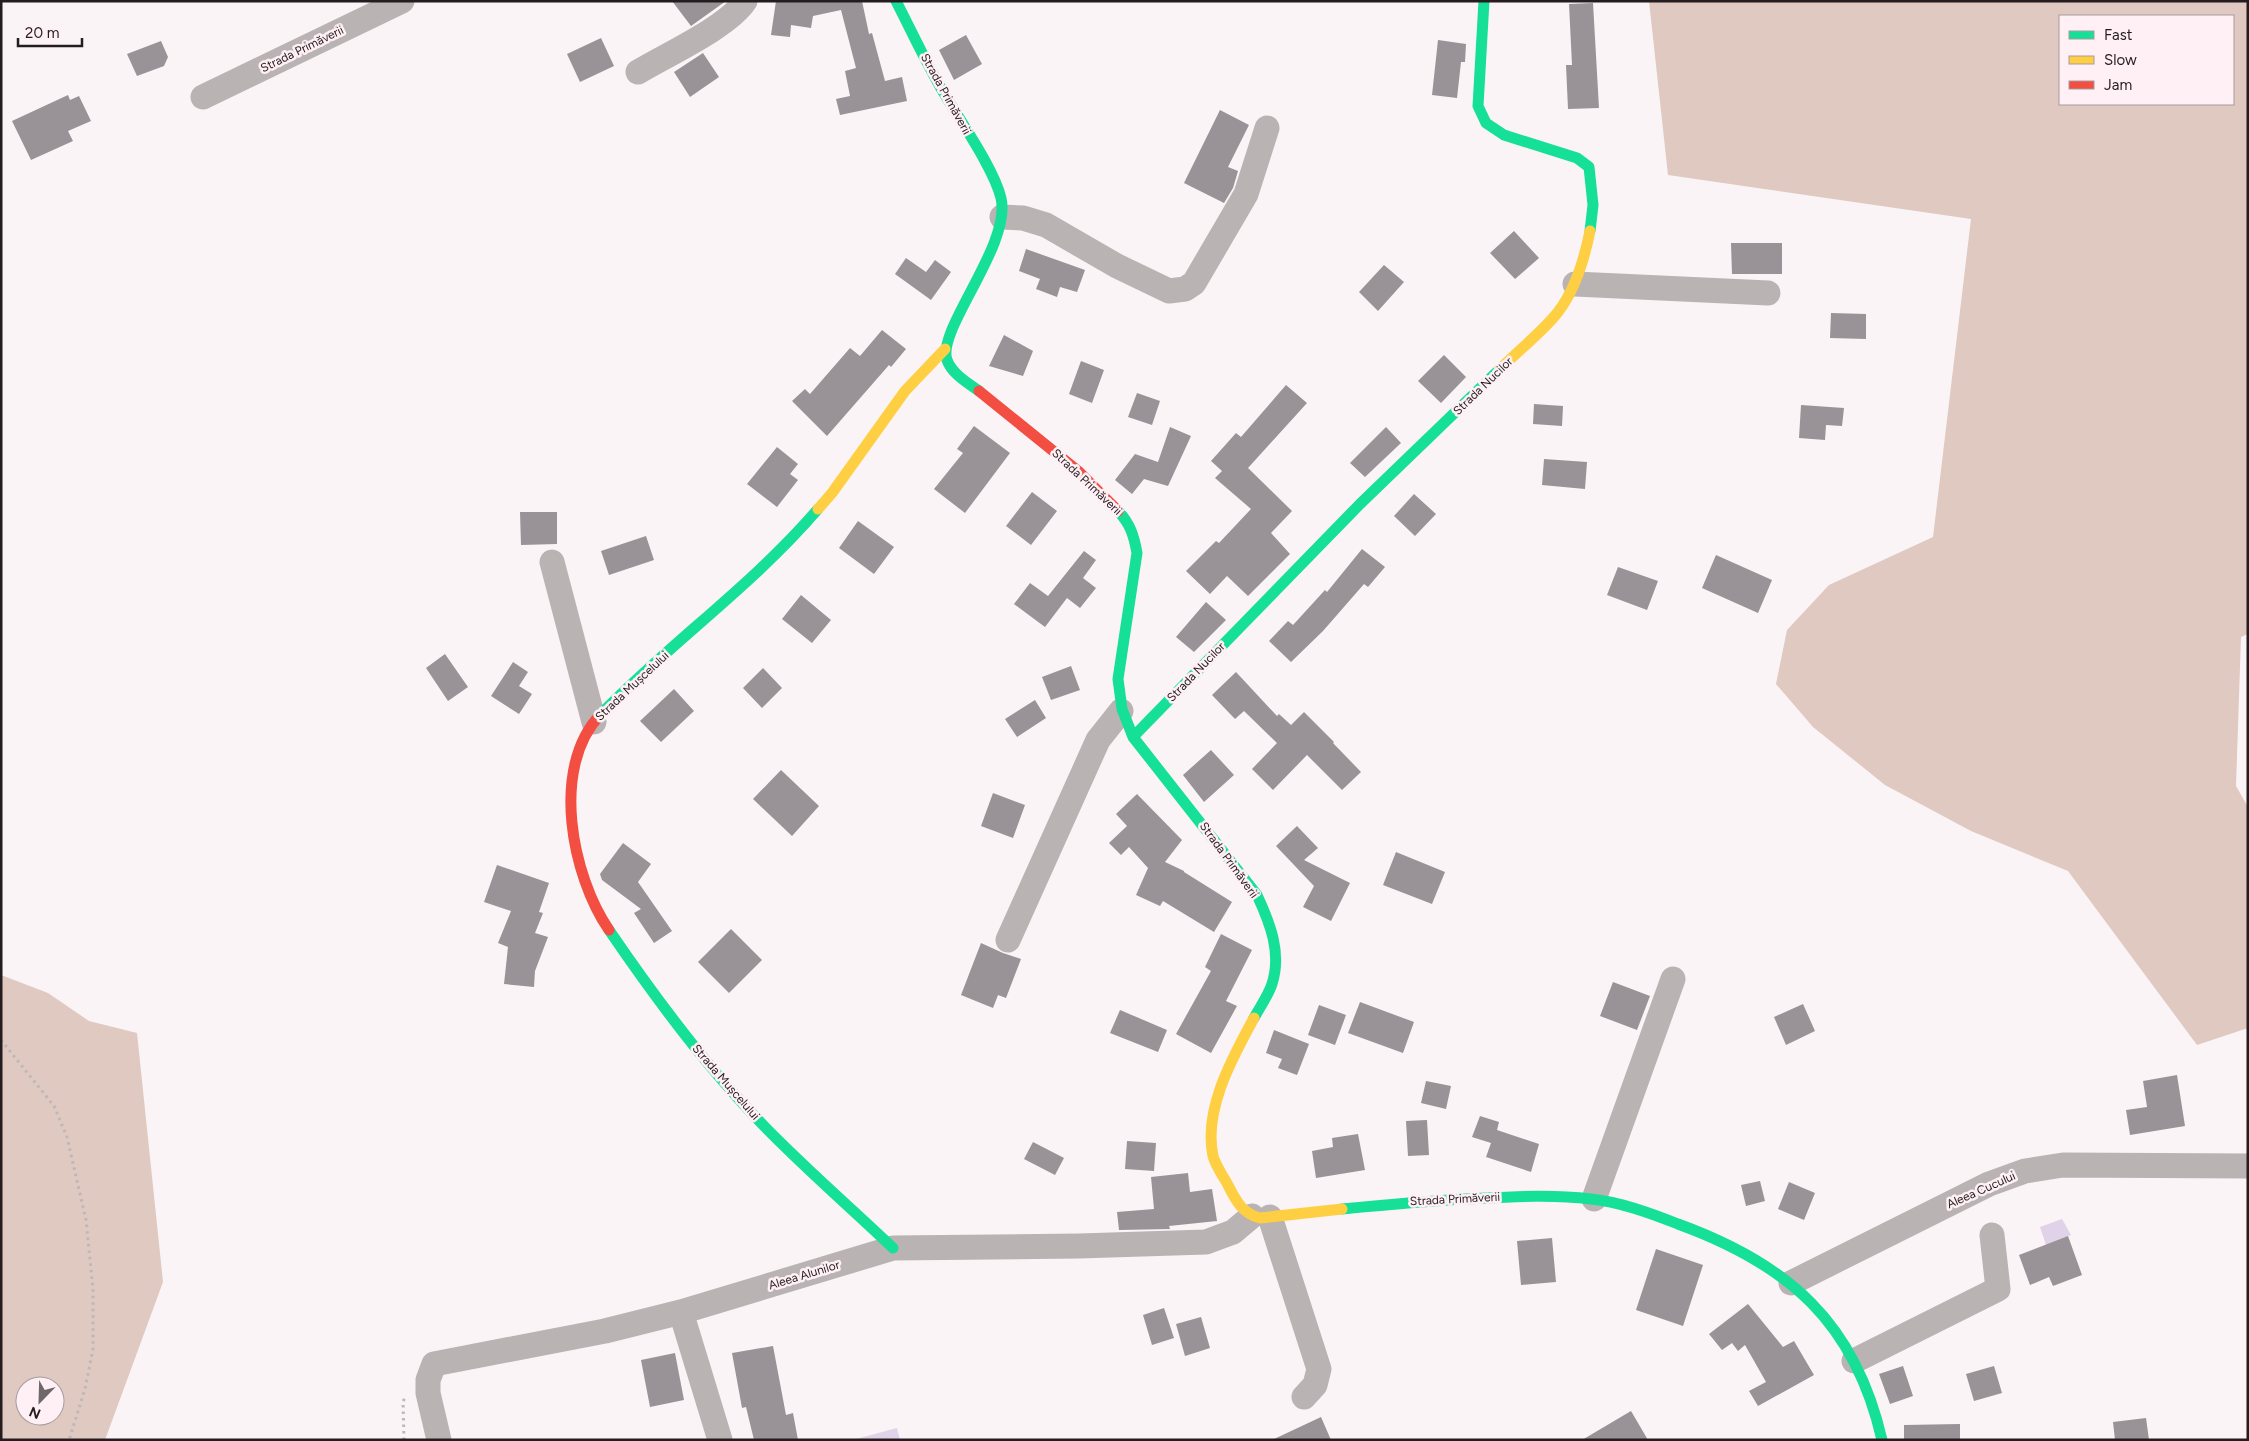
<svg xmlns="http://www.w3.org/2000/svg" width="2249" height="1441" font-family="Figtree,sans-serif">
  <rect width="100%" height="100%" fill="#faf4f6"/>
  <path fill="#dfc9c1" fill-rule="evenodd" d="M 1649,1 L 2248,1 L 2248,634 L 2241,637 L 2236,786 L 2248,807 L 2248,1028 L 2197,1045 L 2068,871 L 1971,831 L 1885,785 L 1813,727 L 1776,684 L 1787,630 L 1829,585 L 1933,537 L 1971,219 L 1668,175 ZM 2060,16 L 2233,16 L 2233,104 L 2060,104 Z
    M 1,975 L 48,993 L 89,1021 L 137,1033 L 163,1282 L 105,1440 L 1,1440 ZM 25,1386 L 55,1386 L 55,1416 L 25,1416 Z"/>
  <path fill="#e0d2e9" d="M 2062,1219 L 2071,1235 L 2046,1245 L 2040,1227 Z
    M 897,1428 L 900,1440 L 856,1439 Z"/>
  <path fill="#999296" d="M 672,1 L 726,1 L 691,26 Z
    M 776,1 L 862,1 L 869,34 L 872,33 L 885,81 L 902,77 L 907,101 L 840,115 L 836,99 L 850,96 L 845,71 L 856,68 L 841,10 L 813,16 L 811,28 L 791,25 L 790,37 L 771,35 Z
    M 1593,3 L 1599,108 L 1568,109 L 1566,65 L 1572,65 L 1569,4 Z
    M 966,35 L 982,64 L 954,80 L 939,50 Z
    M 601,38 L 614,66 L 580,82 L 567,54 Z
    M 1438,40 L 1466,44 L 1465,62 L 1461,62 L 1457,98 L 1432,95 Z
    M 161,41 L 168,57 L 164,66 L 137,76 L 127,54 Z
    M 703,53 L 719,77 L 690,97 L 674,72 Z
    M 68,95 L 70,100 L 79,96 L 91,121 L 68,131 L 73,141 L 31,160 L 12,121 Z
    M 1220,110 L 1249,125 L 1228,167 L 1238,171 L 1233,188 L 1224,203 L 1184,183 Z
    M 1514,231 L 1539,258 L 1515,279 L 1490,253 Z
    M 1731,243 L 1782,243 L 1782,274 L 1732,274 Z
    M 1026,249 L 1085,270 L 1077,292 L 1060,287 L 1057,297 L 1036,289 L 1040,279 L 1019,271 Z
    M 906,258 L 926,272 L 935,260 L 951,272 L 931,300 L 895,274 Z
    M 1384,265 L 1404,282 L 1378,311 L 1359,292 Z
    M 1831,313 L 1866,314 L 1866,339 L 1830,338 Z
    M 882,330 L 906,349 L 891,367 L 889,365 L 827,436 L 792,401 L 805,389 L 810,394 L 850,348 L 860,356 Z
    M 1004,335 L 1033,351 L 1023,376 L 989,366 Z
    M 1444,355 L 1466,377 L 1441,403 L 1418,381 Z
    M 1081,361 L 1104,370 L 1092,403 L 1069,394 Z
    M 1286,385 L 1307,403 L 1248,468 L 1292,511 L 1271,533 L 1290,554 L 1248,596 L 1227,576 L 1210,594 L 1186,571 L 1216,541 L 1219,543 L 1251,509 L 1215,478 L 1222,471 L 1211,461 L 1236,433 L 1241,437 Z
    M 1137,393 L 1160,401 L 1152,425 L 1128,417 Z
    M 1534,404 L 1563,406 L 1562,426 L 1533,424 Z
    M 1801,405 L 1844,408 L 1842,426 L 1826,425 L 1825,440 L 1799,438 Z
    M 974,426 L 1010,453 L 965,513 L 934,489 L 963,453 L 957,449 Z
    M 1170,427 L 1191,436 L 1168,486 L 1144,479 L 1132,494 L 1115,480 L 1135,454 L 1158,462 Z
    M 1386,427 L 1401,443 L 1365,477 L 1350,463 Z
    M 777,447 L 798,464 L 790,474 L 798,480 L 777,507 L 747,484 Z
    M 1544,459 L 1587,462 L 1585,489 L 1542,485 Z
    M 1032,492 L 1057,511 L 1031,545 L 1006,526 Z
    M 1414,494 L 1436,514 L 1415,536 L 1394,516 Z
    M 520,512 L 557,512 L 557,544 L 521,545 Z
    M 858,521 L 894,547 L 874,574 L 839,548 Z
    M 646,536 L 654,560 L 609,575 L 601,551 Z
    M 1362,549 L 1385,567 L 1368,587 L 1364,584 L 1323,631 L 1291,662 L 1269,641 L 1288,621 L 1293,625 L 1325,590 L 1327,592 Z
    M 1084,551 L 1096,560 L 1083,578 L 1096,588 L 1080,608 L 1067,598 L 1045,627 L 1014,604 L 1030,583 L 1048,596 Z
    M 1716,555 L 1772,580 L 1758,613 L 1702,588 Z
    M 1618,567 L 1658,581 L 1647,610 L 1607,595 Z
    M 801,595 L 831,620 L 812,643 L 782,619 Z
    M 1206,602 L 1226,620 L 1194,652 L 1176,637 Z
    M 445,654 L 468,687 L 448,701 L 426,668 Z
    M 513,662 L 528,672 L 519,686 L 532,694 L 519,714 L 491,696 Z
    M 1071,666 L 1080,690 L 1051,700 L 1042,677 Z
    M 763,668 L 782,688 L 762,708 L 743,688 Z
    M 1236,672 L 1277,716 L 1279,714 L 1291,725 L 1304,712 L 1334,742 L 1333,743 L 1361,772 L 1342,790 L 1307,755 L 1273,790 L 1252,769 L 1277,743 L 1244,711 L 1235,719 L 1212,695 Z
    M 674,689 L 694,711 L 661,742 L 640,721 Z
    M 1035,700 L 1046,718 L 1017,737 L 1005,719 Z
    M 1211,750 L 1234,775 L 1204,802 L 1183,775 Z
    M 781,770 L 819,806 L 792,836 L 753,799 Z
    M 993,793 L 1025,805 L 1013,838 L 981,826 Z
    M 1137,794 L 1182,840 L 1165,862 L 1184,871 L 1184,872 L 1232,902 L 1214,932 L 1163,901 L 1160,906 L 1136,895 L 1148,868 L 1129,847 L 1121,855 L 1109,843 L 1127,826 L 1116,814 Z
    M 1297,826 L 1318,848 L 1304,860 L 1350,883 L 1331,921 L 1303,907 L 1314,886 L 1276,846 Z
    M 623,843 L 651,864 L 638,882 L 672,931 L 654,943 L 634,913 L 641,909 L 602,880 L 600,874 Z
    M 1396,852 L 1445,872 L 1432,904 L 1383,885 Z
    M 497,865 L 549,883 L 539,912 L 543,913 L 535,933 L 548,937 L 535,971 L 534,987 L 504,984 L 508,947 L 498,943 L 511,911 L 484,902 Z
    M 731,929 L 762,960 L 729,993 L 698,962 Z
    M 1221,934 L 1252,950 L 1226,1001 L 1237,1006 L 1211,1053 L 1176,1034 L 1211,971 L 1205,967 Z
    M 981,943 L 1003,953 L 1021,959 L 1006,998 L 998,995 L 993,1008 L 961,995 Z
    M 1613,982 L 1650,996 L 1637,1030 L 1600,1016 Z
    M 1360,1002 L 1414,1022 L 1403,1053 L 1348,1033 Z
    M 1803,1004 L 1815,1031 L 1786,1045 L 1774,1017 Z
    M 1319,1005 L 1346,1015 L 1335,1045 L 1308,1035 Z
    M 1120,1010 L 1167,1030 L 1158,1052 L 1110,1033 Z
    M 1274,1030 L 1309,1044 L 1297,1075 L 1278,1068 L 1282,1059 L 1266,1053 Z
    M 2177,1075 L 2185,1126 L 2130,1135 L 2126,1110 L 2147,1107 L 2143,1081 Z
    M 1426,1081 L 1451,1086 L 1446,1109 L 1421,1103 Z
    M 1480,1116 L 1499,1122 L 1497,1130 L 1539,1144 L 1531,1172 L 1486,1157 L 1491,1143 L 1472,1137 Z
    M 1427,1120 L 1429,1155 L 1408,1156 L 1406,1121 Z
    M 1358,1134 L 1365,1170 L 1316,1178 L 1312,1151 L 1333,1147 L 1332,1138 Z
    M 1127,1141 L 1156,1143 L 1154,1171 L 1125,1169 Z
    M 1033,1142 L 1064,1158 L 1055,1175 L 1024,1159 Z
    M 1188,1173 L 1190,1192 L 1212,1189 L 1217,1221 L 1169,1226 L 1170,1229 L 1119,1230 L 1117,1212 L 1154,1209 L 1151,1177 Z
    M 1760,1181 L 1765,1201 L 1746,1206 L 1741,1185 Z
    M 1789,1182 L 1815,1193 L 1804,1220 L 1778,1209 Z
    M 2068,1236 L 2082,1275 L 2053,1286 L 2049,1277 L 2030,1285 L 2019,1255 Z
    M 1552,1238 L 1556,1282 L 1521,1285 L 1517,1241 Z
    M 1656,1249 L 1703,1265 L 1683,1326 L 1636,1310 Z
    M 1748,1304 L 1783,1347 L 1794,1341 L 1814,1375 L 1758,1406 L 1749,1391 L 1766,1382 L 1745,1345 L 1738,1351 L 1732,1343 L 1722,1350 L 1709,1334 Z
    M 1164,1308 L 1174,1338 L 1152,1345 L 1143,1315 Z
    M 1201,1317 L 1210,1348 L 1185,1356 L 1176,1324 Z
    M 773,1346 L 786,1415 L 793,1413 L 798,1440 L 754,1440 L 746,1407 L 742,1408 L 732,1353 Z
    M 675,1353 L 684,1400 L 650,1407 L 641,1360 Z
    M 1903,1366 L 1913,1396 L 1890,1404 L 1879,1374 Z
    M 1994,1366 L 2002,1393 L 1974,1401 L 1966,1374 Z
    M 1631,1411 L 1648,1440 L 1582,1440 Z
    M 1321,1417 L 1331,1440 L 1272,1440 Z
    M 2146,1418 L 2149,1440 L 2115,1440 L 2113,1422 Z
    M 1960,1424 L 1960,1440 L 1904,1440 L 1904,1425 Z"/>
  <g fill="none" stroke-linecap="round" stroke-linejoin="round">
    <path stroke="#bdb8b8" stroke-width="3" stroke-dasharray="2.5 4" stroke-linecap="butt" d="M 1,1040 L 54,1106 L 67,1137 L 86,1220 L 93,1289 L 93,1349 L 85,1389 L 69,1440
      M 404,1440 L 403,1402 L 405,1397"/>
    <path stroke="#b9b3b4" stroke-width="25" d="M 638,72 C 666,55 728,27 745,1
      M 203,97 L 402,1
      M 1002,217 L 1023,218 L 1046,225 L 1117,266 L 1169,291 L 1185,289 L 1194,283 L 1246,194 L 1267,128
      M 1575,284 L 1768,293
      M 552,562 L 594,722
      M 1008,940 L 1098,740 L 1121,711
      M 1594,1199 L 1673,979
      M 1270,1217 L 1319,1369 L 1315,1385 L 1304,1397
      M 1791,1283 L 1989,1184 L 2025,1171 L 2063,1165 L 2248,1166
      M 681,1312 L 720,1440
      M 1854,1361 L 1998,1289 L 1992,1235
      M 439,1440 L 428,1393 L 428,1380 L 434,1364 L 605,1331 L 681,1312 L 893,1248 L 1079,1246 L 1206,1242 L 1233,1232 L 1252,1216"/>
    <path stroke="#16e098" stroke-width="11" d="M 896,1 C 912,32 927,65 945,95 C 961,122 994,169 1001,198 C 1012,245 936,330 947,360 C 952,374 968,383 979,391
      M 1484,1 L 1478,106 L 1486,123 L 1504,135 L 1577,158 L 1589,167 L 1593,205 L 1590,231
      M 1118,511 C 1130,523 1134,536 1137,553 L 1118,679 L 1122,709 L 1133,737 L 1257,895 C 1270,923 1282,953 1272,984 C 1268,996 1260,1007 1254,1018
      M 600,715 C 670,643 753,585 818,509
      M 1133,737 L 1360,504 L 1500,369
      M 609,930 C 656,999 707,1068 765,1127 C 806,1169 851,1208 893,1248
      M 1342,1209 C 1383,1205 1425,1201 1466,1199 C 1508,1197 1549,1194 1591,1199 C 1620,1202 1650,1213 1678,1224 C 1788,1264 1855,1322 1882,1440"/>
    <path stroke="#ffcf43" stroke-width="11" d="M 1500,369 C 1517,352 1537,336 1553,318 C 1574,295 1584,261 1590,231
      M 818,509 L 832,493 L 905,391 L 945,349
      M 1254,1018 C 1233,1057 1203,1109 1213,1156 C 1216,1167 1224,1177 1229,1187 C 1236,1201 1243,1214 1260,1218 L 1342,1209"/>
    <path stroke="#f24e42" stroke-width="11" d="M 979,391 L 1078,471 L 1118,511
      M 600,715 C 550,768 572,876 609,930"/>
  </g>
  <g text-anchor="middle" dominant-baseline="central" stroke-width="5" stroke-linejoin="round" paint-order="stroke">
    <g font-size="12" fill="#241c1f" stroke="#fef0f5">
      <text transform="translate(302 49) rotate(-26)">Strada Primăverii</text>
      <text transform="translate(946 94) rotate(61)">Strada Primăverii</text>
      <text transform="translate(1483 386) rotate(-44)">Strada Nucilor</text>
      <text transform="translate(1087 482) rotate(43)">Strada Primăverii</text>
      <text transform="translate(1196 672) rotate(-46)">Strada Nucilor</text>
      <text transform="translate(632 686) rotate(-43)">Strada Mușcelului</text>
      <text transform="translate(1229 860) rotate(54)">Strada Primăverii</text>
      <text transform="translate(726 1082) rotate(49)">Strada Mușcelului</text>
      <text transform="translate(1981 1190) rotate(-24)">Aleea Cucului</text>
      <text transform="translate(1455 1199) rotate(-3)">Strada Primăverii</text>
      <text transform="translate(804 1275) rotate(-17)">Aleea Alunilor</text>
    </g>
  </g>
  <rect width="2249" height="1441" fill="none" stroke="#241c1f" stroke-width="5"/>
  <rect x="2059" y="15" width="175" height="90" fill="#fef0f5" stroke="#a79b9f"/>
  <rect x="2069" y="31" width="25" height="8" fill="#16e098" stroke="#a79b9f"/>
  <text x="2104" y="40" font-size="15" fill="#241c1f">Fast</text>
  <rect x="2069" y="56" width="25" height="8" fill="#ffcf43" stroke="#a79b9f"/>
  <text x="2104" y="65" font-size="15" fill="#241c1f">Slow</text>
  <rect x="2069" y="81" width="25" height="8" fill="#f24e42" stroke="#a79b9f"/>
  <text x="2104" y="90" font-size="15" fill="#241c1f">Jam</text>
  <g transform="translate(40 1401) rotate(203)"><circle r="24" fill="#fef0f5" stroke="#a79b9f"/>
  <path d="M0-4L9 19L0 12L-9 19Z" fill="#6f686a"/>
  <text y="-8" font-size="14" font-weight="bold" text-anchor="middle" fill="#241c1f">N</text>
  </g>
  <path d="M18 38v8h64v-8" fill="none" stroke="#241c1f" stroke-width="2.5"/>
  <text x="25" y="38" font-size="15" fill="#241c1f" stroke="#fef0f5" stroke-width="4" paint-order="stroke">20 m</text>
</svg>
